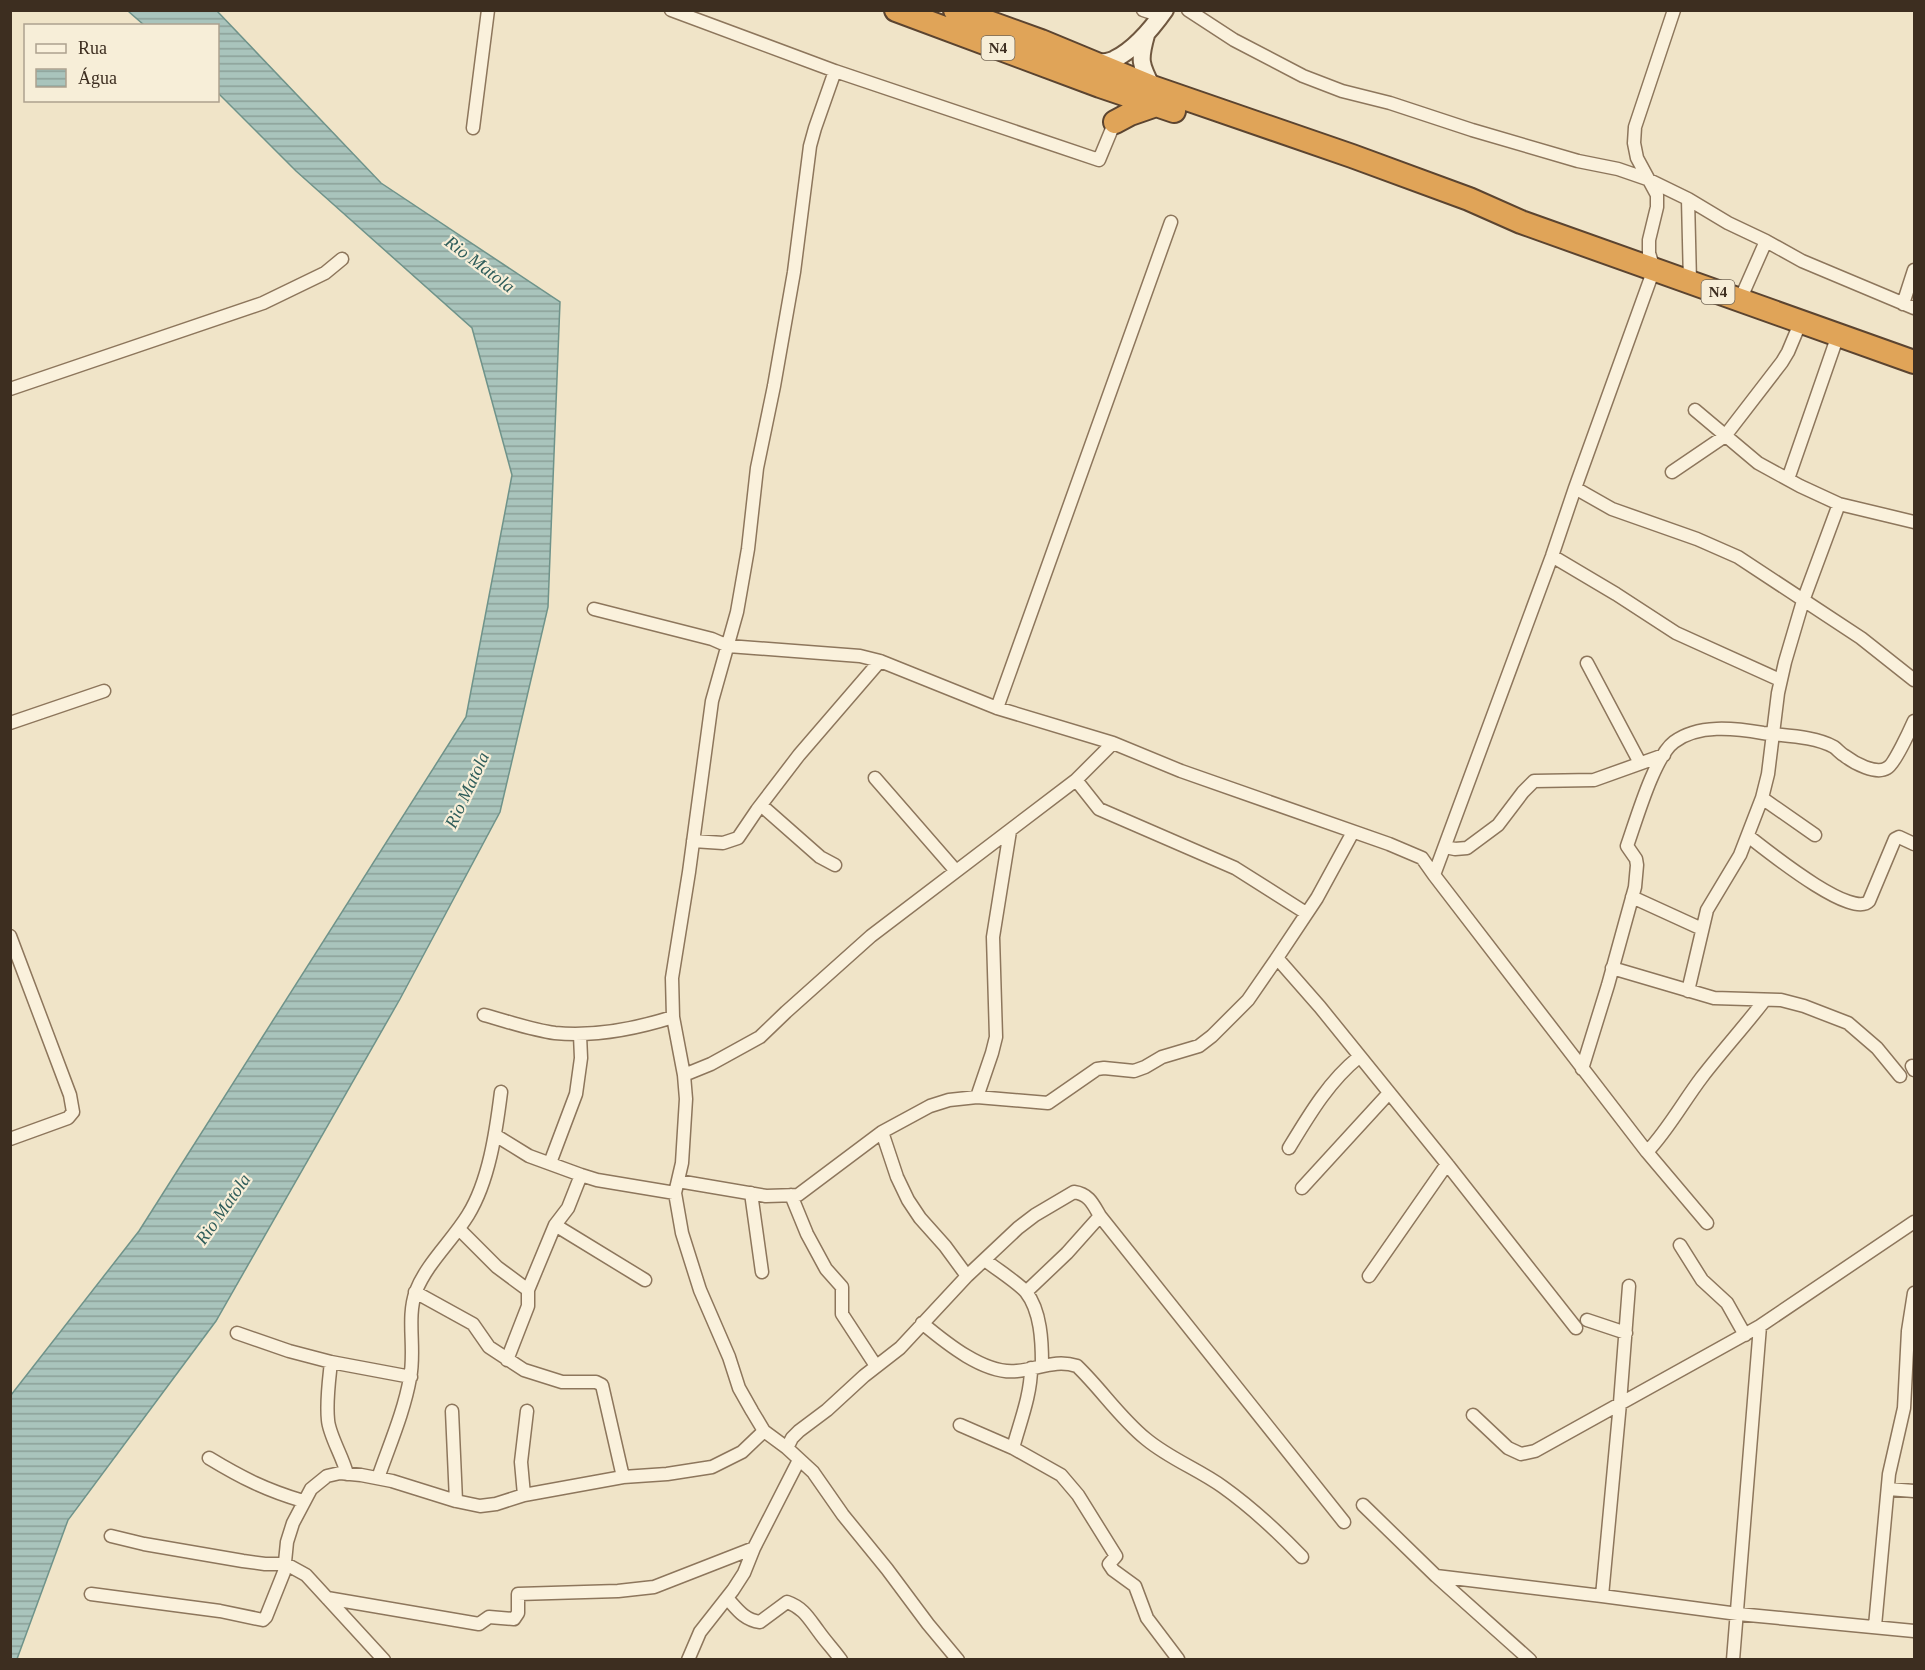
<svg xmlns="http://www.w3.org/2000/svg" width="1925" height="1670" font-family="Georgia,serif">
  <defs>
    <pattern id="water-rules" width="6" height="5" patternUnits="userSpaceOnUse" patternTransform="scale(1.5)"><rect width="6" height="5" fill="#a9c4bc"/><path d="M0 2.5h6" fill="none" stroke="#8ba098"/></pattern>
  </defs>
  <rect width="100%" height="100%" fill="#f0e4c8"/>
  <path fill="url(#water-rules)" stroke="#6f938a" stroke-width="1.5" d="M 128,11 L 217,11 L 381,183 L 560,302 L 548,607 L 500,812 L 400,999 L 216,1321 L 68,1520 L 17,1659 L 11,1659 L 11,1395 L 139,1231 L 466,717 L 512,475 L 472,328 L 296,171 L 218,93 L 218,26 L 144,25 Z"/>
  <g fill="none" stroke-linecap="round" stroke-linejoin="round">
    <g stroke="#8d765c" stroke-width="15">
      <path id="street" d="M 671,10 L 835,71 L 815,128 L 810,146 L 794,272 L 774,386 L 757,468 L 748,549 L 737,612 L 712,701 L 689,872 L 672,978 L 673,1017 L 684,1075 L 686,1099 L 682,1163 L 675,1193 L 682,1233 L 700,1290 L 729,1357 L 739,1388 L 752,1411 L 764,1431 L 787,1448 L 813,1472 L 843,1515 L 887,1569 L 928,1624 L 958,1660
        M 1143,10 L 1161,16
        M 1188,10 L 1234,40 L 1303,76 L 1342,91 L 1390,103 L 1472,130 L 1578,161 L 1618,169 L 1647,179 L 1688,199 L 1728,223 L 1766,241 L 1802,261 L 1914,308
        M 835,71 L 1099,160 L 1116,119
        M 473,128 L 488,10
        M 1688,199 L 1690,282
        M 1740,300 L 1766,241
        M 1903,304 L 1914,270
        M 10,389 L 263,303 L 325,273 L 342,259
        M 1695,410 L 1758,463 L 1800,486 L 1839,504 L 1914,522
        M 1672,472 L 1725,436 L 1782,362 L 1788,352 L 1801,321
        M 1788,479 L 1838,335
        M 1575,488 L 1612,509 L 1697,539 L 1738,557 L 1861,638 L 1914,680
        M 1552,556 L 1616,594 L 1676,633 L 1780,680
        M 594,609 L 712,639 L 728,646 L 860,656 L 880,661 L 997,708 L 1113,743 L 1181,771 L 1389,844 L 1422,858 L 1434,875 L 1647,1152 L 1707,1223
        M 1587,663 L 1640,763
        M 997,708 L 1171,222
        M 10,723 L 104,691
        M 875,778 L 956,871
        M 1076,780 L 1099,809 L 1235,868 L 1306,913
        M 1762,798 L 1815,835
        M 761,805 L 820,857 L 835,865
        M 1748,836 C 1765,849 1852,920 1869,901 L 1895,839 L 1899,837 L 1914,844
        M 693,841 L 723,843 L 738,838 L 757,810 L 799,755 L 880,661
        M 1445,847 L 1455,849 L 1467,848 L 1498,825 L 1523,792 L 1534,781 L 1594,780 L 1664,755
        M 1434,875 L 1552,556 L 1575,488 L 1654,269 L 1649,253 L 1649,240 L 1657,207 L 1657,195 L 1637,158 L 1634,143 L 1635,127 L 1674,10
        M 1632,897 L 1702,929
        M 10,936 L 70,1095 L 73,1112 L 68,1118 L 10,1139
        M 1277,958 L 1320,1007 L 1447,1164 L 1576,1328
        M 1612,968 L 1714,998 L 1781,1000 L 1804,1006 L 1848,1023 L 1877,1048 L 1900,1076
        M 1688,991 L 1707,910 L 1740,855 L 1762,798 L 1768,774 L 1778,693 L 1785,662 L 1803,601 L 1839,504
        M 484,1015 C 507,1021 531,1030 555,1033 C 596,1037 635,1029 673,1017
        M 1912,1066 L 1914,1070
        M 1582,1069 L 1608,985 L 1635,887 L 1637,865 L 1636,859 L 1627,846 C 1636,821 1654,757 1674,742 C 1698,724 1734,728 1763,733 C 1785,736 1814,736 1834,747 C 1838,750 1841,754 1845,756 C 1854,763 1876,775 1887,768 C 1894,765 1910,730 1914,721
        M 684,1075 L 711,1064 L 760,1037 L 786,1012 L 871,936 L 1076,780 L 1113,743
        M 977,1097 L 992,1053 L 996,1037 L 993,937 L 1010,831
        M 882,1132 L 897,1177 L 908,1200 L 920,1218 L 945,1246 L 967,1276
        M 495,1135 L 529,1156 L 581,1175 L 597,1180 L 675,1193
        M 1289,1148 C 1309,1115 1329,1081 1359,1057
        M 1647,1152 C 1668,1130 1683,1102 1702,1077 C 1722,1051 1744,1027 1764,1001
        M 550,1163 L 576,1094 L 581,1058 L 580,1035
        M 678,1181 L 766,1196 L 798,1195 L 882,1132 L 930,1106 L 949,1100 L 977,1097 L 1048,1103 L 1097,1069 L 1104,1068 L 1134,1071 L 1145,1067 L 1162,1057 L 1199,1046 L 1212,1036 L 1248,1000 L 1277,958 L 1317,898 L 1353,832
        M 1302,1188 L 1389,1093
        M 751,1193 L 762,1272
        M 791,1195 L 807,1234 L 826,1269 L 842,1287 L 842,1314 L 876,1366
        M 555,1225 L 645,1280
        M 459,1229 L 497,1267 L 528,1290
        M 1680,1245 L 1702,1280 L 1727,1303 L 1745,1335
        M 985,1260 C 996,1269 1017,1282 1026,1292 C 1041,1311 1042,1342 1042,1364
        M 1369,1276 L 1447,1164
        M 415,1292 L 473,1324 L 489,1347 L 524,1370 L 562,1382 L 596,1382 L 602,1385 L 623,1477
        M 1026,1292 L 1067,1253 L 1100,1216
        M 1587,1320 L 1626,1333
        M 922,1323 C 946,1343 985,1375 1017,1371 C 1039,1369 1055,1359 1077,1366 C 1101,1389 1120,1418 1146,1439 C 1170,1459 1198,1469 1223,1487 C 1251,1507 1278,1532 1302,1557
        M 237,1333 L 289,1351 L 331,1362 L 411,1377
        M 507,1360 L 528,1306 L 528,1290 L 555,1225 L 568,1208 L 581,1175
        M 331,1362 C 329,1381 326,1401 328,1420 C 329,1435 343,1457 347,1474
        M 452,1411 L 456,1501
        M 1473,1415 L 1508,1448 L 1521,1454 L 1535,1451 L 1760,1326 L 1914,1222
        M 960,1425 L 1013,1448 C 1020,1422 1031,1395 1031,1368
        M 787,1448 L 792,1438 L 799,1431 L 827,1410 L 864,1376 L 900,1348 L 967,1276 L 1018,1228 L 1035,1215 L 1074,1192 C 1089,1194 1093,1204 1100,1216 L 1344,1522
        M 1013,1448 L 1061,1475 L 1078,1495 L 1116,1556 L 1109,1564 L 1113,1570 L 1135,1586 L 1147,1618 L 1178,1659
        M 209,1458 C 242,1478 266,1490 303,1501
        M 378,1478 C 389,1446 404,1412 410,1378 C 416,1350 406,1318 416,1291 C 427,1263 452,1241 468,1215 C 489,1181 496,1132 501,1092
        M 1888,1489 L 1914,1491
        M 524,1495 L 521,1462 L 527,1411
        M 1363,1505 L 1436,1576 L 1530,1660
        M 111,1536 L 144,1544 L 243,1561 L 265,1564 L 286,1564 L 306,1575 L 384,1660
        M 1436,1576 L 1602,1596 L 1738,1614 L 1914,1631
        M 91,1594 L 220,1611 L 263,1620 L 266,1617 L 284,1572 L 287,1542 L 293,1523 L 311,1489 L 327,1476 L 340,1473 L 361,1475 L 392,1481 L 456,1501 L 480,1506 L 496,1504 L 524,1495 L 623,1477 L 667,1474 L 712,1467 L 742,1452 L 764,1431
        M 1602,1596 L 1620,1403 L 1629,1286
        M 327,1598 L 479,1624 L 489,1617 L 514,1619 L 518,1613 L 518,1594 L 618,1591 L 654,1587 L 754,1548
        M 727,1598 C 737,1609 744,1620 760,1622 L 787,1602 C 804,1608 809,1619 819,1632 C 826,1642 834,1650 841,1660
        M 1875,1626 L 1889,1474 L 1904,1408 L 1908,1331 L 1914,1293
        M 688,1660 L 700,1632 L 733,1590 L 744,1573 L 754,1548 L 799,1460
        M 1733,1660 L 1760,1326"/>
    </g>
    <g stroke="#6f573f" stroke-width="20">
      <path id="secondary" d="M 1146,35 C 1139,60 1140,64 1152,87
        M 1096,64 C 1102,62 1110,62 1115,59 C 1135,49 1153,27 1165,10"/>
    </g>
    <g stroke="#5b4430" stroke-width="26">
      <path id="highway" d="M 896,10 L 1100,86 L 1174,111
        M 955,10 L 1041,41 L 1152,87 L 1352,156 L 1469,199 L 1521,222 L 1914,362
        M 1115,122 L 1130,114 L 1156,105"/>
    </g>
    <use href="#street" stroke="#faf1dc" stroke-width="12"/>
    <use href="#secondary" stroke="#faf1dc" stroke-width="16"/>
    <use href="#highway" stroke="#e0a458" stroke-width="22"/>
  </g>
  <g text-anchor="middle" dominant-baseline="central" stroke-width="4.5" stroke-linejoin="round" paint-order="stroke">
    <g fill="#f7eed8" stroke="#756857" stroke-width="1.5">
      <rect x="981.5" y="36" width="33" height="24" rx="4.5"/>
      <rect x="1701.5" y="280" width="33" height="24" rx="4.5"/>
    </g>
    <g font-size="15" font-weight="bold" fill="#3d2e20">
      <text x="998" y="48">N4</text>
      <text x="1718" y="292">N4</text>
    </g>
    <g font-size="18" font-style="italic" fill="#2f5d5a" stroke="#f7eed8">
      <text transform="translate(480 264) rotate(37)">Rio Matola</text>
      <text transform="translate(467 790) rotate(-65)">Rio Matola</text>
      <text transform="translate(223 1209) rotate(-55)">Rio Matola</text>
    </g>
  </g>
  <rect width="1925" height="1670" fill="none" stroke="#3d2e20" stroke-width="24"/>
  <rect x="24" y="24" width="195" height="78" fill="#f7eed8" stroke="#ada18e" stroke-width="1.5"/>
  <rect x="36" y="44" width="30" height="9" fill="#faf1dc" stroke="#ada18e" stroke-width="1.5"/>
  <text x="78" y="54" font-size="18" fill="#3d2e20">Rua</text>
  <rect x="36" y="69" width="30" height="18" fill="url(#water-rules)" stroke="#ada18e" stroke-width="1.5"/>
  <text x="78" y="84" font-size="18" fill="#3d2e20">Água</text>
</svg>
